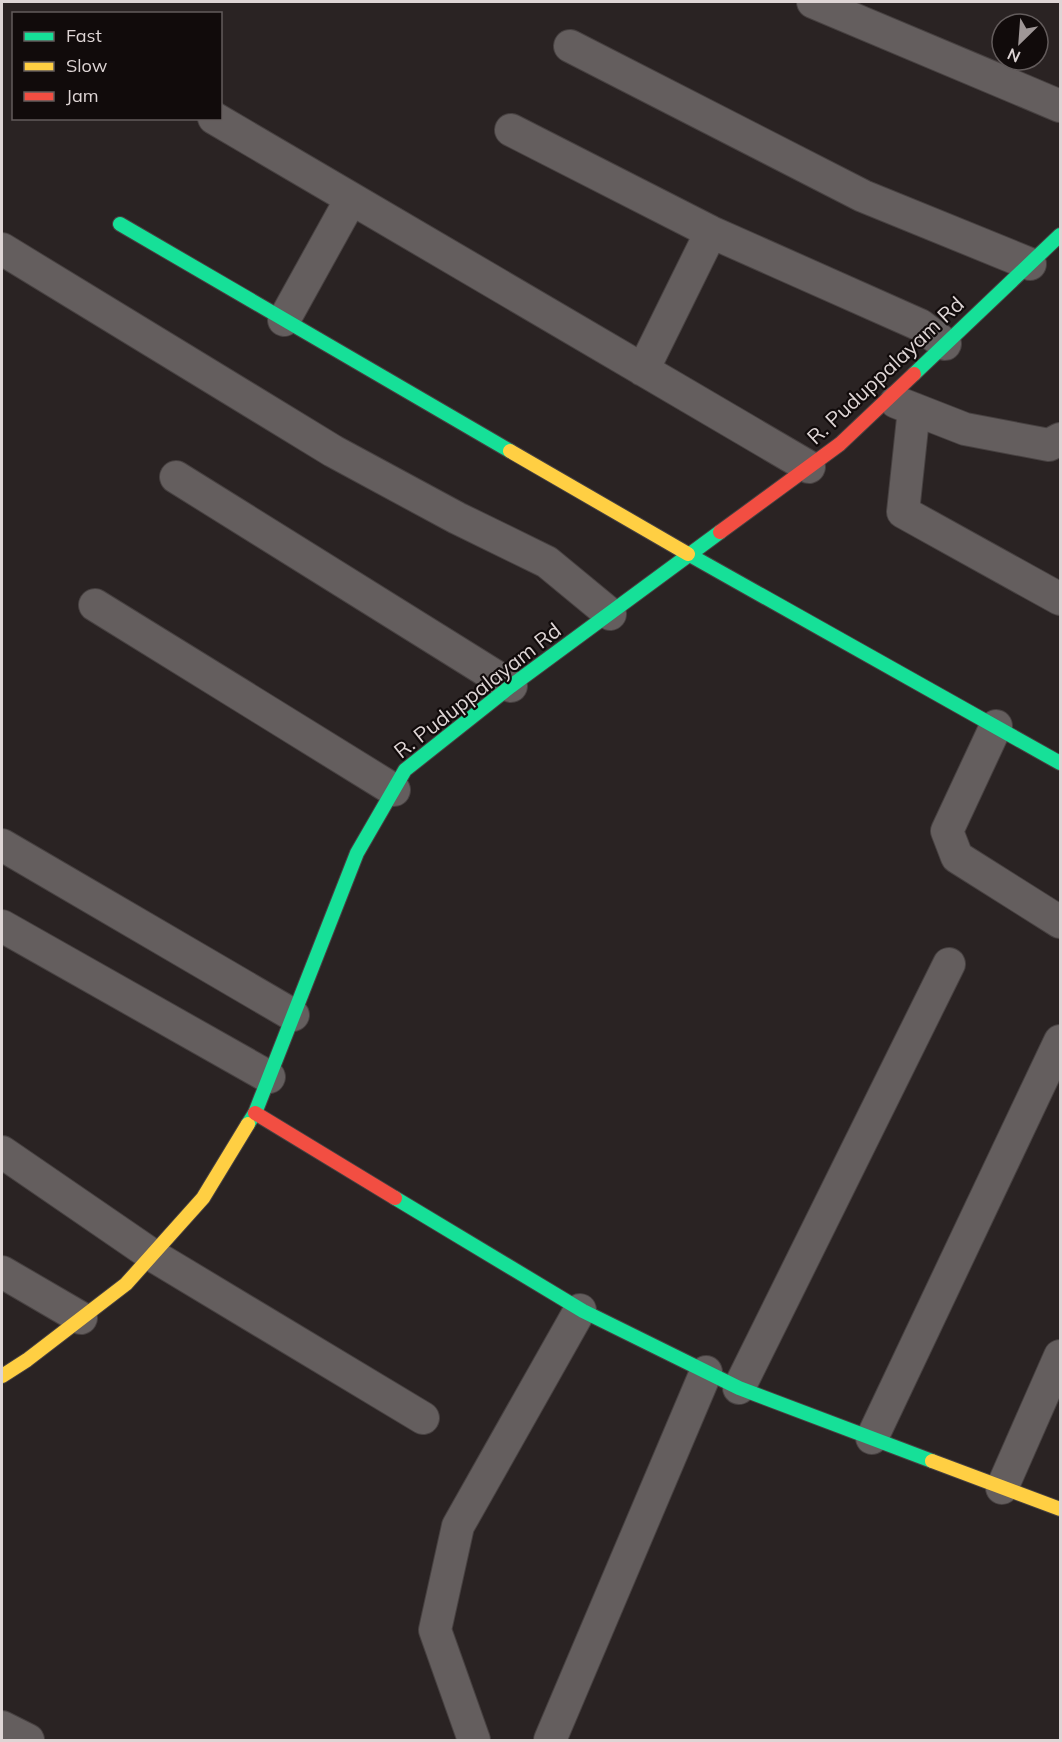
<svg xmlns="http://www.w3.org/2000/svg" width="1062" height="1742" font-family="Mulish,sans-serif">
  <rect width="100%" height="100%" fill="#2a2323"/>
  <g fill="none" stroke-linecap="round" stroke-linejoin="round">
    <g stroke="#474141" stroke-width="34">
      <path id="street" d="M 813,2 L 1060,106
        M 570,46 L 863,196 L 1030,264
        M 214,118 L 809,467
        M 511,130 L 711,232 L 920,325 L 945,344
        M 2,249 L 333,451 L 457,518 L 547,562 L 610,614
        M 284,320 L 351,199
        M 643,370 L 711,232
        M 896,402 L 965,429 L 1049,445 L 1060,439
        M 914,409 L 903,512 L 1060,599
        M 176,477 L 511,686
        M 95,605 L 394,790
        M 996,726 L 947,831 L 957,857 L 1060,922
        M 2,845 L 293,1015
        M 2,926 L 269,1077
        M 2,1152 L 152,1255 L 423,1418
        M 2,1272 L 81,1318
        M 739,1388 L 949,964
        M 872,1438 L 1060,1041
        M 1002,1488 L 1060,1356
        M 2,1727 L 28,1740
        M 474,1740 L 435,1630 L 458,1526 L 580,1310
        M 550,1740 L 706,1372"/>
    </g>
    <g stroke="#474141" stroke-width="16">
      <path id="fast" d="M 120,224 L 510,451
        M 914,374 L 1060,235
        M 688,554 L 1060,763
        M 248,1124 L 255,1113 L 357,853 L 405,770 L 511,686 L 720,532
        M 395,1198 L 583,1311 L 739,1388 L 932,1461"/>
    </g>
    <g stroke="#474141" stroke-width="16">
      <path id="slow" d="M 510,451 L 688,554
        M 2,1376 L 27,1360 L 126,1284 L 203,1198 L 248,1124
        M 932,1461 L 1060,1509"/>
    </g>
    <g stroke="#474141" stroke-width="16">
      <path id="jam" d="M 720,532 L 840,444 L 914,374
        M 255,1113 L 395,1198"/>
    </g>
    <use href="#street" stroke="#645e5e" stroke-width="32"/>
    <use href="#fast" stroke="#16e098" stroke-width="14"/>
    <use href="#slow" stroke="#ffcf43" stroke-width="14"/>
    <use href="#jam" stroke="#f24e42" stroke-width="14"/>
  </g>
  <g text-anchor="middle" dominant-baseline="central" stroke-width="4.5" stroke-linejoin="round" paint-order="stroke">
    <g font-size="21" fill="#ded5d5" stroke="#110b0b">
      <text transform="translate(885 370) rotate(-43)">R. Puduppalayam Rd</text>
      <text transform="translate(477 690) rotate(-38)">R. Puduppalayam Rd</text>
    </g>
  </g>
  <rect width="1062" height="1742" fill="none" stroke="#ded5d5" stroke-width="6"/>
  <rect x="12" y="12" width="210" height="108" fill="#110b0b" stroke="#635c5c" stroke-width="1.5"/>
  <rect x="24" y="32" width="30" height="9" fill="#16e098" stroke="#635c5c" stroke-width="1.5"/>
  <text x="66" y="42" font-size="18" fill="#ded5d5">Fast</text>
  <rect x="24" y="62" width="30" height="9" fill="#ffcf43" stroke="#635c5c" stroke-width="1.5"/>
  <text x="66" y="72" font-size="18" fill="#ded5d5">Slow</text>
  <rect x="24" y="92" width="30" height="9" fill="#f24e42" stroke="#635c5c" stroke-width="1.5"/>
  <text x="66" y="102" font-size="18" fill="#ded5d5">Jam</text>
  <g transform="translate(1020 42) rotate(205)"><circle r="28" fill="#110b0b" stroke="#635c5c" stroke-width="1.5"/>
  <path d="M0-4.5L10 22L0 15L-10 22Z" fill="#9f9797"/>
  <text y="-9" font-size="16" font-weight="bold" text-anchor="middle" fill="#ded5d5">N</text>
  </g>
</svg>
